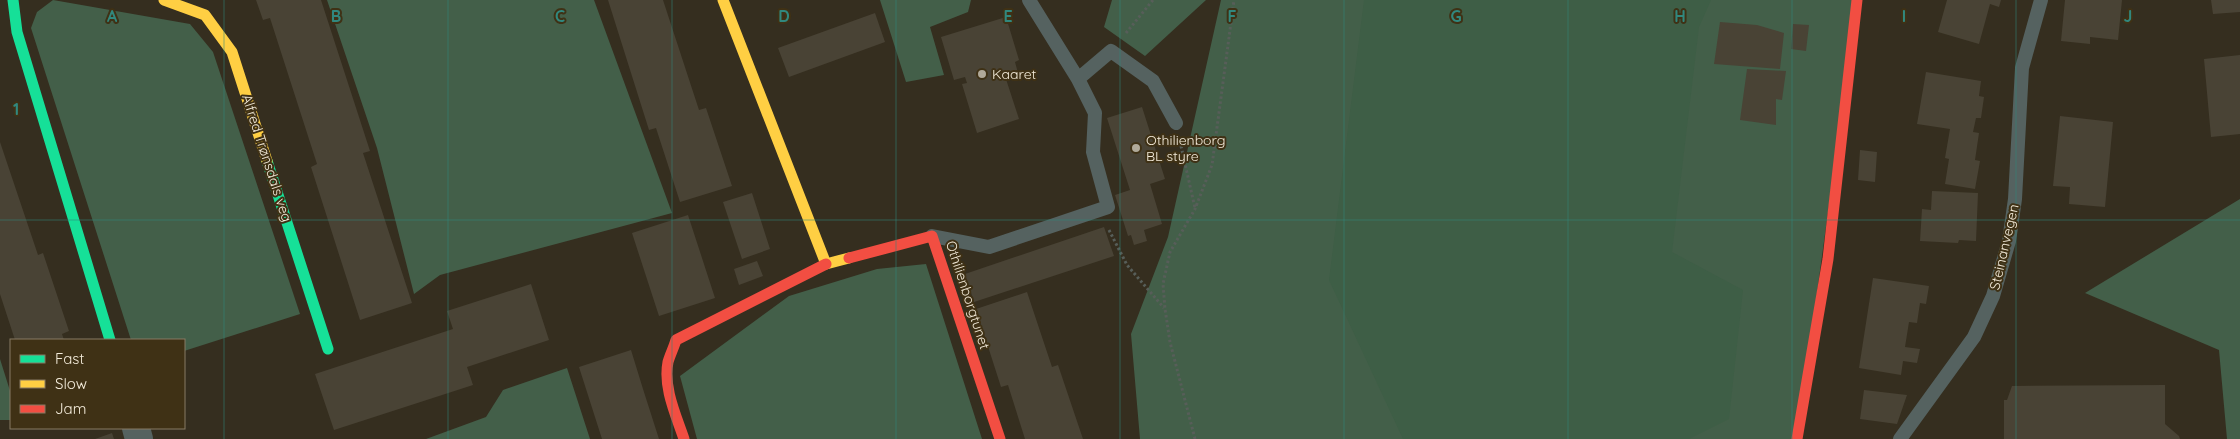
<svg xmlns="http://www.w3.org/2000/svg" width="2240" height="439" font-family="Quicksand,sans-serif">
  <rect width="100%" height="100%" fill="#352e1f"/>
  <path fill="#435f49" d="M 53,0 L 190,24 L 213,52 L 300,314 L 184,351 L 184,340 L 131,340 L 31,28 L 37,12 Z
    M 327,0 L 594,0 L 672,213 L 440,275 L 414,294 L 377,148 Z
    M 880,0 L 971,0 L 968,12 L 930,27 L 944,75 L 906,82 Z
    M 1112,0 L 1206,0 L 1145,56 L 1104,27 Z
    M 1221,0 L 1857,0 L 1797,439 L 1140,439 L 1131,334 L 1168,237 Z
    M 2240,199 L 2240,439 L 2227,439 L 2219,350 L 2085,293 Z
    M 926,264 L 982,439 L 697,439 L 680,376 L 789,296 L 877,269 Z
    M 0,359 L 11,394 L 11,420 L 0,420 Z
    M 567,368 L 590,439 L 426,439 L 486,417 L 503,390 Z"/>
  <path fill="#3e5e46" d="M 1364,0 L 1711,0 L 1699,27 L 1672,252 L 1743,290 L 1729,419 L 1689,439 L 1403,439 L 1329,280 Z"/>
  <path fill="#494335" d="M 256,0 L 321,0 L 370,151 L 363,153 L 412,303 L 360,320 L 311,167 L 317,164 L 270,18 L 263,20 Z
    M 608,0 L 663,0 L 699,110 L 706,108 L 732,186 L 680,202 L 656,128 L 649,130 Z
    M 1947,0 L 2001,0 L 1999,7 L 1990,4 L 1979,44 L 1938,32 Z
    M 2065,0 L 2122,0 L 2118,40 L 2090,37 L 2090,44 L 2061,41 Z
    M 2211,0 L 2240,0 L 2240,12 L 2213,14 Z
    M 875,13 L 885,42 L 789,77 L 778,48 Z
    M 1006,17 L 1019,60 L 1015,62 L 1018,73 L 1005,76 L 1019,119 L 977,133 L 962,84 L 967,83 L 965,77 L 954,80 L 941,37 Z
    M 1720,22 L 1757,25 L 1784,33 L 1780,69 L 1714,64 Z
    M 1793,24 L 1809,25 L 1806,51 L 1791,49 Z
    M 2240,55 L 2240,134 L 2211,137 L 2204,59 Z
    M 1747,69 L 1786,71 L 1782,100 L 1776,99 L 1776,125 L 1740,120 Z
    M 1926,72 L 1981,81 L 1979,96 L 1984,97 L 1981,118 L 1976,118 L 1973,132 L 1979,133 L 1975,160 L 1980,161 L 1975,189 L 1945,184 L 1949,159 L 1945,158 L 1950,129 L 1917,124 Z
    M 1142,107 L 1165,179 L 1150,184 L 1162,224 L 1144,230 L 1147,241 L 1134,245 L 1131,235 L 1128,236 L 1115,195 L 1130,190 L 1107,118 Z
    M 2060,116 L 2113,122 L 2105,207 L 2069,204 L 2070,187 L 2053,186 Z
    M 0,142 L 38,255 L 43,253 L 69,331 L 62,334 L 64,340 L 15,340 L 0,294 Z
    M 1860,150 L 1877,152 L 1875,182 L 1858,180 Z
    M 1932,191 L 1978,193 L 1976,241 L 1959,240 L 1958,243 L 1920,241 L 1922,209 L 1931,210 Z
    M 752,193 L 770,249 L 742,259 L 723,202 Z
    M 688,215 L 715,298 L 659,316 L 632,233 Z
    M 1104,227 L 1114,256 L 974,302 L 965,274 Z
    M 757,261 L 763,276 L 739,285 L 734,269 Z
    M 1873,278 L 1929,286 L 1926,304 L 1920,303 L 1917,323 L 1909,322 L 1905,347 L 1920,349 L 1917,363 L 1903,361 L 1901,375 L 1859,368 Z
    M 531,284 L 549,340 L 467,367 L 473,385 L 334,430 L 315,374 L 453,329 L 447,311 Z
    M 1027,292 L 1052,367 L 1058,365 L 1083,439 L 1025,439 L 1008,385 L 1001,387 L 976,309 Z
    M 631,350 L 643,389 L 659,439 L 602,439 L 579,367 Z
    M 2165,385 L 2165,424 L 2179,436 L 2180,439 L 2004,439 L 2004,400 L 2007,400 L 2012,386 Z
    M 1864,390 L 1907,395 L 1897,424 L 1860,419 Z
    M 112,433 L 114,439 L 95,439 Z"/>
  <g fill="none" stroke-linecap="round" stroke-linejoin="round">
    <path stroke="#575e59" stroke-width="3" stroke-dasharray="2.5 2.5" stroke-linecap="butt" d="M 1126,33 L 1153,0
      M 1181,146 L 1195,208
      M 1109,230 L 1127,265 L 1164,308
      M 1195,439 L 1170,342 L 1165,309 L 1163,284 L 1170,252 L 1195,209 L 1212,165 L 1234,0"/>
    <path stroke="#556260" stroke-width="14" d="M 1078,79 L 1111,51 L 1153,81 L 1176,123
      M 932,236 L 989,247 L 1108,207 L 1093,152 L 1095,113 L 1078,79 L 1029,0
      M 1900,439 L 1974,337 L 1993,296 L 2009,241 L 2015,199 L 2022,68 L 2041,0"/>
    <path stroke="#556260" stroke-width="28" d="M 136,428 L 139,439"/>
    <path stroke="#16e098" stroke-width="11" d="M 13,0 L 17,32 L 110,340
      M 267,161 L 328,349"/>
    <path stroke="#ffcf43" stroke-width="11" d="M 164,0 L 205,15 L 232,52 L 267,161
      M 723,0 L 826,264 L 849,258"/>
    <path stroke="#f24e42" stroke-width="11" d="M 849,258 L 932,236 L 1000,439
      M 684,439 C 676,415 663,388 668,362 C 670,355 674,347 676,340 L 826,264
      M 1797,439 L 1828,259 L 1857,0"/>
  </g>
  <path fill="none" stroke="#31887e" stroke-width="1" stroke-opacity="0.55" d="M 224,0 L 224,439M 448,0 L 448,439M 672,0 L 672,439M 896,0 L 896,439M 1120,0 L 1120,439M 1344,0 L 1344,439M 1568,0 L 1568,439M 1792,0 L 1792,439M 2016,0 L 2016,439M 0,220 L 2240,220"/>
  <g fill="#b0a999" stroke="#3f3115" stroke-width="2">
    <circle cx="982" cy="74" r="5"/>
    <circle cx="1136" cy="148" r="5"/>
  </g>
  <g text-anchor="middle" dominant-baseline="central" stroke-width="4" stroke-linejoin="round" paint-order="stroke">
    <g font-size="14" fill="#f3ebda" stroke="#3f3115" text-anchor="start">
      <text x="992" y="74">Kaaret</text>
      <text x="1146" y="140">Othilienborg<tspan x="1146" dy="16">BL styre</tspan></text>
    </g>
    <g font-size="14" fill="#f3ebda" stroke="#3f3115">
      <text transform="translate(267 158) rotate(72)">Alfred Trønsdals veg</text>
      <text transform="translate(2004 247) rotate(-77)">Steinanvegen</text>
      <text transform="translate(968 295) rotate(72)">Othilienborgtunet</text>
    </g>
  </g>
  <g font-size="16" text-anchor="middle" font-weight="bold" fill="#31887e" stroke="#3f3115" stroke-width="4" stroke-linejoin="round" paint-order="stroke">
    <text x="112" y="22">A</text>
    <text x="336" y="22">B</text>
    <text x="560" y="22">C</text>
    <text x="784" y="22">D</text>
    <text x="1008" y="22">E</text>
    <text x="1232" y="22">F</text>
    <text x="1456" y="22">G</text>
    <text x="1680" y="22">H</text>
    <text x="1904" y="22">I</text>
    <text x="2128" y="22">J</text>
    <text x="16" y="115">1</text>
  </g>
  <rect x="10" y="339" width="175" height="90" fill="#3f3115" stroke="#877b64"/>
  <rect x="20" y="355" width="25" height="8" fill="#16e098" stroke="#877b64"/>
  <text x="55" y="364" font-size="15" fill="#f3ebda">Fast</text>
  <rect x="20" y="380" width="25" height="8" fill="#ffcf43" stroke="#877b64"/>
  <text x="55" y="389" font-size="15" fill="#f3ebda">Slow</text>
  <rect x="20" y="405" width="25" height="8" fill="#f24e42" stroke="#877b64"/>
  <text x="55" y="414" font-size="15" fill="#f3ebda">Jam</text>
</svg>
